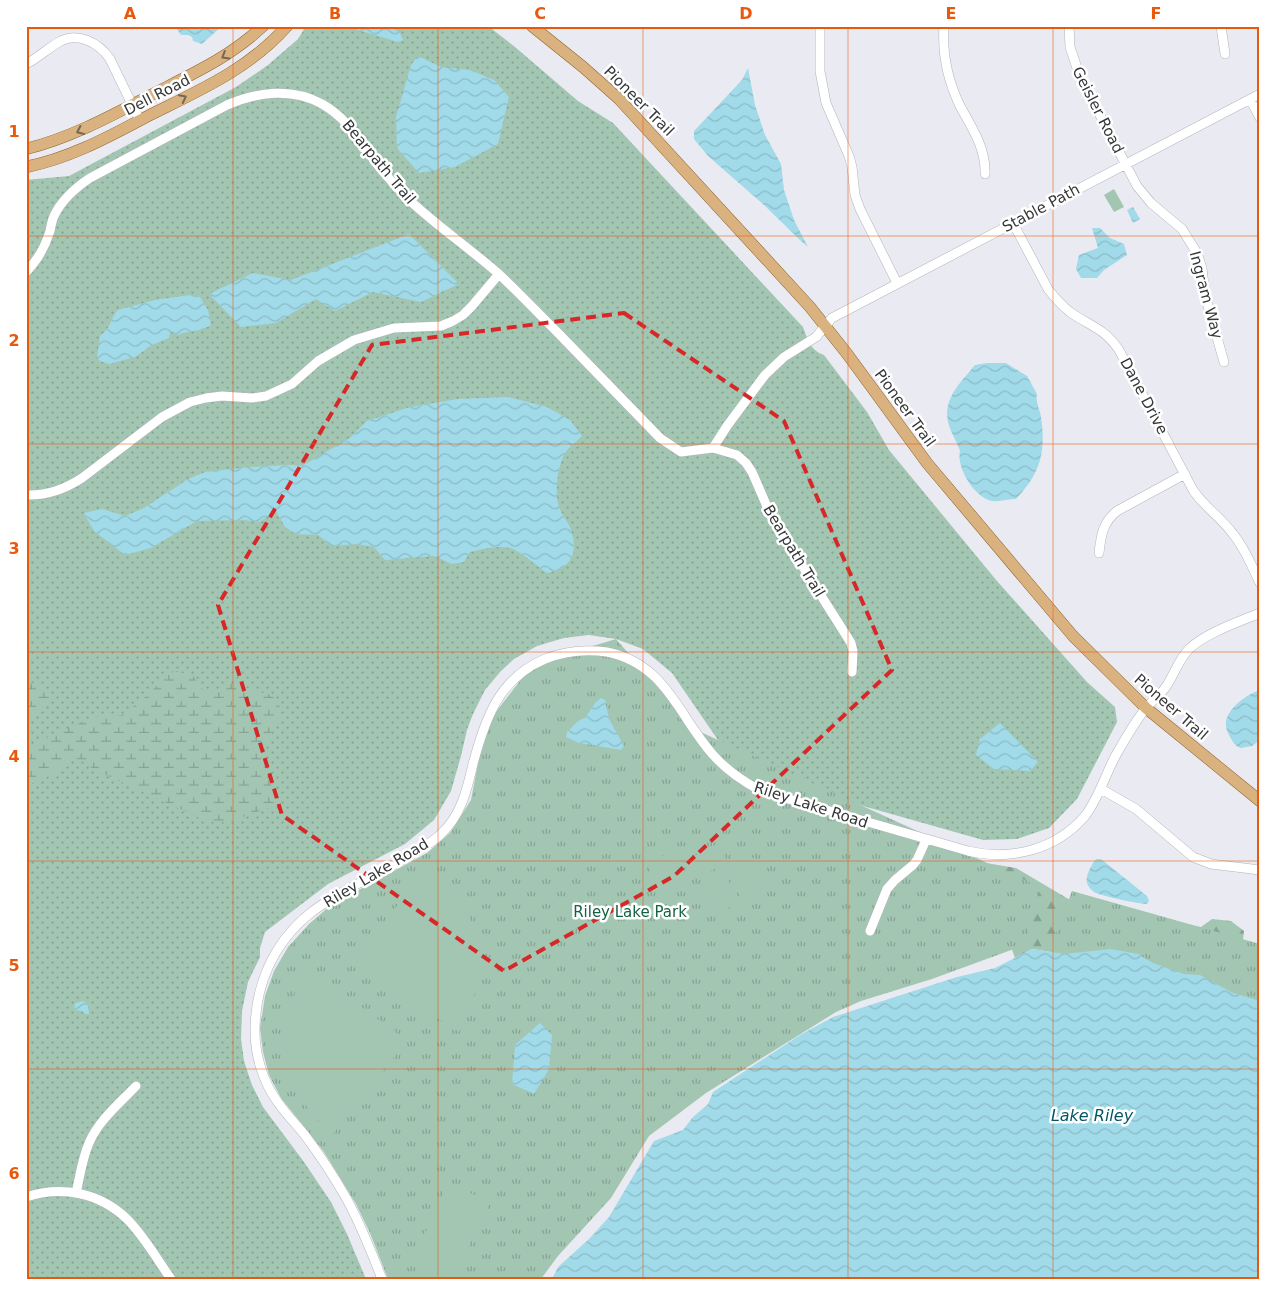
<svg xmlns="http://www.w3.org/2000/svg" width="1286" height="1305" font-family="'DejaVu Sans',sans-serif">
  <defs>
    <pattern id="grass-dots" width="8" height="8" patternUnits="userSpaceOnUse" patternTransform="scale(1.25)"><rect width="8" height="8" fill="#a3c6b3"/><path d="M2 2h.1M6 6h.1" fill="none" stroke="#86a293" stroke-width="1.8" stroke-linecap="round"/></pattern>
    <pattern id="forest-firs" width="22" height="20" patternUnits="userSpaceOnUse" patternTransform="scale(1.25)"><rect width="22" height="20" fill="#a3c6b3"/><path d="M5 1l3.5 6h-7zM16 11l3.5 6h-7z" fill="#86a293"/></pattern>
    <pattern id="wetland-marsh" width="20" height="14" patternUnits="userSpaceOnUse" patternTransform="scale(1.25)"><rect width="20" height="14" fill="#a3c6b3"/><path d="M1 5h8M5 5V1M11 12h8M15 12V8" fill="none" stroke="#86a293"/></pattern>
    <pattern id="park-tufts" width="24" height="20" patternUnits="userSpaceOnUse" patternTransform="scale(1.25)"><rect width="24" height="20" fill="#a3c6b3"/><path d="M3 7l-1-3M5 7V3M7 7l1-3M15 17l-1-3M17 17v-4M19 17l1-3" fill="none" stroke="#86a293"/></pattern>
    <pattern id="water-waves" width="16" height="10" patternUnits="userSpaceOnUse" patternTransform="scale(1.25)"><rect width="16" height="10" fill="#a1dae8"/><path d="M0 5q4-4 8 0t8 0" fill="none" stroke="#8bbcc8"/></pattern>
  </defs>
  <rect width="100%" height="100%" fill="#eaebf2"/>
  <path fill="url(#grass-dots)" d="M 306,26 L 488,26 L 515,47 L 578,101 L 613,123 L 803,327 C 808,340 810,350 824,355 L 867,412 L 889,450 L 997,581 L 1087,682 L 1115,707 L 1117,722 L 1077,799 L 1049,828 L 1017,839 L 983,840 L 775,781 L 720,743 L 672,673 L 643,649 L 616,639 L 589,635 L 564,638 L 537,646 L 514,659 L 501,671 L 485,690 L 473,714 L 467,730 L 461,756 L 451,791 L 434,820 L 405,844 L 328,884 L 265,932 L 260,948 L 260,957 L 248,982 L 242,1011 L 241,1039 L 244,1061 L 252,1085 L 263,1107 L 304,1162 L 331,1202 L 347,1234 L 366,1279 L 26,1279 L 26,180 L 69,176 L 236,87 L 268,65 L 298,39 Z"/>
  <path fill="url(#forest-firs)" d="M 980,862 L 1016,868 L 1082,907 L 1201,927 L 1212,919 L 1231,921 L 1244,931 L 1242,948 L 1065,954 L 1032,949 L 1015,958 Z"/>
  <path fill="url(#wetland-marsh)" d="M 176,671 L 193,676 L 203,690 L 208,693 L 220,689 L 228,683 L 271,695 L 279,704 L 281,713 L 270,734 L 264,754 L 265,773 L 277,797 L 271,807 L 231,821 L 217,823 L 204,820 L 93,769 C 70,750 71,762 52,774 C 44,779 36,783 26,784 L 26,747 L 89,719 L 109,714 L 116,716 L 122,715 L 142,700 L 170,673 Z
    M 26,683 C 38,682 49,687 52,698 L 49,704 L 26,719 Z"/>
  <path fill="url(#park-tufts)" d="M 616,639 L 694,729 L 1040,887 L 1025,945 L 932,979 L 861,1001 L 836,1012 L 706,1093 L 649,1136 L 611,1198 L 558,1256 L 541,1279 L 388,1279 L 370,1233 L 356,1204 L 324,1152 L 281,1098 L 269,1075 L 263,1052 L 260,1028 L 265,996 L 274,971 L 288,947 L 309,924 L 331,905 L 427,853 L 450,833 L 471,800 L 485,726 L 533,664 Z
    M 1072,891 L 1260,944 L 1260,1008 L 1049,952 Z"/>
  <path fill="#a3c6b3" d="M 1114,189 L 1124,207 L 1114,212 L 1104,195 Z
    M 717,844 L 727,862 L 697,879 L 687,860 Z
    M 673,850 L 679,862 L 653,876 L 647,864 Z
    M 754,858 L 768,886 L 742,900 L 727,872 Z
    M 426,865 C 464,898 488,933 477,985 C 474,1001 465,1017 459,1032 L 359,968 L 358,961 Z
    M 681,866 L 688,878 L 662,892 L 655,880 Z
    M 725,874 L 732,887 L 705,901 L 698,888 Z
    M 732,888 L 740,902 L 713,916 L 706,902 Z
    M 308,967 L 403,1038 L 404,1045 L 332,1135 C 298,1100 273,1067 286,1016 C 291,999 301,982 308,967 Z
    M 449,1183 L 490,1202 L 453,1279 L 439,1279 L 410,1265 Z"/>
  <path fill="url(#water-waves)" d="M 175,26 L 222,26 L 202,44 L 193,41 L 192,37 L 188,35 L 181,35 Z
    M 345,26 L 389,26 L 400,33 L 403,40 L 398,42 Z
    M 418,56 L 441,67 L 470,70 L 494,80 L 509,97 L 498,144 L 455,167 L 419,173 L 397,148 L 396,117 L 411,65 Z
    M 748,68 L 755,105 L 765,135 L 781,164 L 784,190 L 794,220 L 808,247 L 801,241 L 764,205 L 708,156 L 694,139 L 694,131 L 742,80 Z
    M 1133,207 L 1140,219 L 1133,223 L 1127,210 Z
    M 1092,228 L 1100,228 L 1110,238 L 1124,244 L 1127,255 L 1104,270 L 1097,278 L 1081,278 L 1076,269 L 1079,255 L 1098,248 Z
    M 409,234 L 459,284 L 421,302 L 373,292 L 335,311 L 316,299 L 276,323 L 241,327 L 209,294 L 253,273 L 291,280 Z
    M 190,295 L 200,297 L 208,310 L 211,325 C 200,332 189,330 178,335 L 172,332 L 170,333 L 169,338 L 152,345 L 135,357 L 109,364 L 100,361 L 97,358 L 100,336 C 113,326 109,320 118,310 L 155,300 Z
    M 987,363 L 1006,363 L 1027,376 L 1037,394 C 1035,401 1040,410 1041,417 C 1046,451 1041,473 1016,499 C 1009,499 1000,502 992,501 C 975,498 956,468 960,451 C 957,442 950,431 948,422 C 943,398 961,382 975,365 Z
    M 508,397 L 547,407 L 570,420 L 582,436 C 577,441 569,447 565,453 C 558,465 555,489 558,503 C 559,511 566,519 570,527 C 579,551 573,568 547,573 C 538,567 519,550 510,548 C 497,545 482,549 470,552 L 464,562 L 452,564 L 434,556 L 385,560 L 374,547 L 357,544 L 332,546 L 318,535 L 295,534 L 285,527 L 276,511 L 259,522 L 244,520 L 197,521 L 151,548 L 125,555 L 94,531 L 84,513 L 102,509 L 125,516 L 144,508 L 188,479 L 205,472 L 249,467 L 290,465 L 302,466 L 350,438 L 367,421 L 410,407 L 458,399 Z
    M 1260,690 L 1260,740 L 1252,746 L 1241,748 C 1235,746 1233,742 1230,737 C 1228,733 1226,729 1226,726 C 1224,710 1247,694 1260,690 Z
    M 601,698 L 605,700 L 609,719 L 624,746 L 621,750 L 579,743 L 566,737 L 567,732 L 579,720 L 585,718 L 595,703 Z
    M 1000,723 L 1038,762 L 1030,771 L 994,769 L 976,755 L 980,739 Z
    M 1097,859 L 1101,859 L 1147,896 L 1149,901 L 1147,904 C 1140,904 1100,896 1094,892 C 1091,890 1088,886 1087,883 C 1085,876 1091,867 1094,861 Z
    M 1032,949 L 1065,954 L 1111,949 L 1138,954 L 1153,963 L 1184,974 L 1200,975 L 1233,993 L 1260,1001 L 1260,1279 L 552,1279 L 558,1267 L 589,1239 L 609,1217 L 654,1141 L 683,1130 L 693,1117 L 708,1104 L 713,1092 L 800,1035 L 833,1017 L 957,977 L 995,968 Z
    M 83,1001 L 88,1005 L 89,1014 L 85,1014 L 82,1011 L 75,1010 L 74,1006 L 76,1003 Z
    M 540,1023 L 552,1035 L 549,1069 L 534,1094 L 512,1084 L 515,1045 Z"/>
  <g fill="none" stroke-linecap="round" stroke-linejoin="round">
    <g stroke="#b2b3ba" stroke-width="10">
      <path id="minor" d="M 820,26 L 820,71 L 826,103 L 849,156 L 852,167 L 855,195 L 860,209 L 897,283
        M 944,26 C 942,54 948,81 960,106 C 972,128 986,148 985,174
        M 1069,26 L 1070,47 L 1080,77 L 1137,186 L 1151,203 L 1182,229 L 1197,253 L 1202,268 L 1205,295 L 1224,362
        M 1221,26 L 1225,54
        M 26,64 C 38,58 47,49 59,42 C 78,31 99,43 110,59 L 140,121
        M 1250,99 L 1260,118
        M 1013,223 L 1048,289 C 1055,298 1061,305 1070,312 C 1091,327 1103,327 1119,350 L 1193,490 C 1204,507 1221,517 1233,534 C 1245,548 1252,567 1260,583
        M 26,272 C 38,260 45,247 50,231 C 51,226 52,220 54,216 C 62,199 75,188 90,178 L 227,105 C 257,92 292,87 322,104 C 349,119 361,144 380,168 C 388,177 396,187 405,196 C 435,225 470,248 501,276 C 521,295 540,315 560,335 C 593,369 627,404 660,438 L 681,452 L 713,448 L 727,426 L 765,375 L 784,357 L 816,337 L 832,318 L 1260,94
        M 713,448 L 737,455 L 746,463 L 752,472 L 772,518 L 851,643 L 853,651 L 852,672
        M 26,495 C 47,496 65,489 82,478 L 162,417 L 190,402 L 206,398 L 222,396 L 252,398 L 266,396 L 292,384 L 318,361 L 354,340 L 394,328 L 441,326 L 453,321 L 463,315 L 472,306 L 499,274
        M 1099,553 C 1101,535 1103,522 1117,511 L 1185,474
        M 1101,789 L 1136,809 L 1193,857 L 1211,864 L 1260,870
        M 870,931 L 887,889 L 895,880 L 913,865 L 917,860 L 926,840
        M 76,1193 C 80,1176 82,1159 89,1143 C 99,1120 119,1104 136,1086
        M 26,1197 C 62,1185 100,1193 127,1219 C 144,1236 157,1259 171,1279
        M 382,1279 C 371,1251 360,1222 345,1196 C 333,1175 319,1154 304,1134 C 295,1123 285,1113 277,1101 C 263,1082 255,1055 255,1031 C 255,986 273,944 308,915 C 331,896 360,883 386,869 C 404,859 424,849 440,835 C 461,816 467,790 473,764 C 485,719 499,678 545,659 C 565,651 586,649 607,652 C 667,664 679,718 715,757 C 728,771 744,782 761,791 L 968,851 C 1010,861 1056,850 1085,816 C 1099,798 1105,775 1116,755 C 1125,739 1135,721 1147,707 C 1153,700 1160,695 1165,688 C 1174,676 1178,660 1189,649 C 1206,633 1238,622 1260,613"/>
    </g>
    <g stroke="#90652e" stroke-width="12">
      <path id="major" d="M 532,26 L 583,67 L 619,99 L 810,307 L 848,355 L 927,463 L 1073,636 L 1146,708 L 1260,801
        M 26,149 C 70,138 109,117 149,96 C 190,75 229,58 263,26
        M 26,167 C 71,158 110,136 150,115 C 200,90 249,69 287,26"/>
    </g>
    <use href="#minor" stroke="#fff" stroke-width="9"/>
    <use href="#major" stroke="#dab27f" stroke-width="11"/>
  </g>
  <defs><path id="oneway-chevron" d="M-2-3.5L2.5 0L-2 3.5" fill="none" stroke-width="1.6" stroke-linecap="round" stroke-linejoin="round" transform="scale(1.25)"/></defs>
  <g stroke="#776854">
    <use href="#oneway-chevron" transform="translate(225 56) rotate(149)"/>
    <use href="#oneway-chevron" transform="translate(183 98) rotate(-27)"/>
    <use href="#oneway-chevron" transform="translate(80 131) rotate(155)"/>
  </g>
  <path fill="none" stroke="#d62828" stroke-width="4" stroke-dasharray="10 6" stroke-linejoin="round" d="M 624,313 L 784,421 L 892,670 L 674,876 L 504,971 L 282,815 L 218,605 L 372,345 Z"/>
  <path fill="none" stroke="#e8590c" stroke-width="1" stroke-opacity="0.55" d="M 233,26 L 233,1279M 438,26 L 438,1279M 643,26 L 643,1279M 848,26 L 848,1279M 1053,26 L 1053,1279M 26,236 L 1260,236M 26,444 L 1260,444M 26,652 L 1260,652M 26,861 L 1260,861M 26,1069 L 1260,1069"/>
  <g text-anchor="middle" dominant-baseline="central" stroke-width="5" stroke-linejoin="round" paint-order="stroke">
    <g font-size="15" fill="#353638" stroke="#fff">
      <text transform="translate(157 95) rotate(-27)">Dell Road</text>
      <text transform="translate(639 101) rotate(45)">Pioneer Trail</text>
      <text transform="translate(1098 110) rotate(63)">Geisler Road</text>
      <text transform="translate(379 162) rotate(50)">Bearpath Trail</text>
      <text transform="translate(1041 208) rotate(-28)">Stable Path</text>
      <text transform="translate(1206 295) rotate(75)">Ingram Way</text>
      <text transform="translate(1144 396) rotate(62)">Dane Drive</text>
      <text transform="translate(905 408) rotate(54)">Pioneer Trail</text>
      <text transform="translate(794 551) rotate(59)">Bearpath Trail</text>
      <text transform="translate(1171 707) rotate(41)">Pioneer Trail</text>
      <text transform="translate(811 805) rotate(18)">Riley Lake Road</text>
      <text transform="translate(376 873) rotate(-31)">Riley Lake Road</text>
    </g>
    <g font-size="15" fill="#136344" stroke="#fff">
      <text x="630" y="912">Riley Lake Park</text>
    </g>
    <g font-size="16" font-style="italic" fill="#035665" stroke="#fff">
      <text x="1092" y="1115">Lake Riley</text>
    </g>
  </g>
  <rect width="1286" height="1305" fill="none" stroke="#ffffff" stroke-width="55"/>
  <rect x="28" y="28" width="1230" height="1250" fill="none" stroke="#e8590c" stroke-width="2"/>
  <g font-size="16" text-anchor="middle" font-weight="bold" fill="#e8590c">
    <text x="130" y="19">A</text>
    <text x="335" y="19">B</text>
    <text x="540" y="19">C</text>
    <text x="746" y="19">D</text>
    <text x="951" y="19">E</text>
    <text x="1156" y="19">F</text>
    <text x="14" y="137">1</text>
    <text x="14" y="346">2</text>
    <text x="14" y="554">3</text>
    <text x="14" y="762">4</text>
    <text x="14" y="971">5</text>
    <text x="14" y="1179">6</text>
  </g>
</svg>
